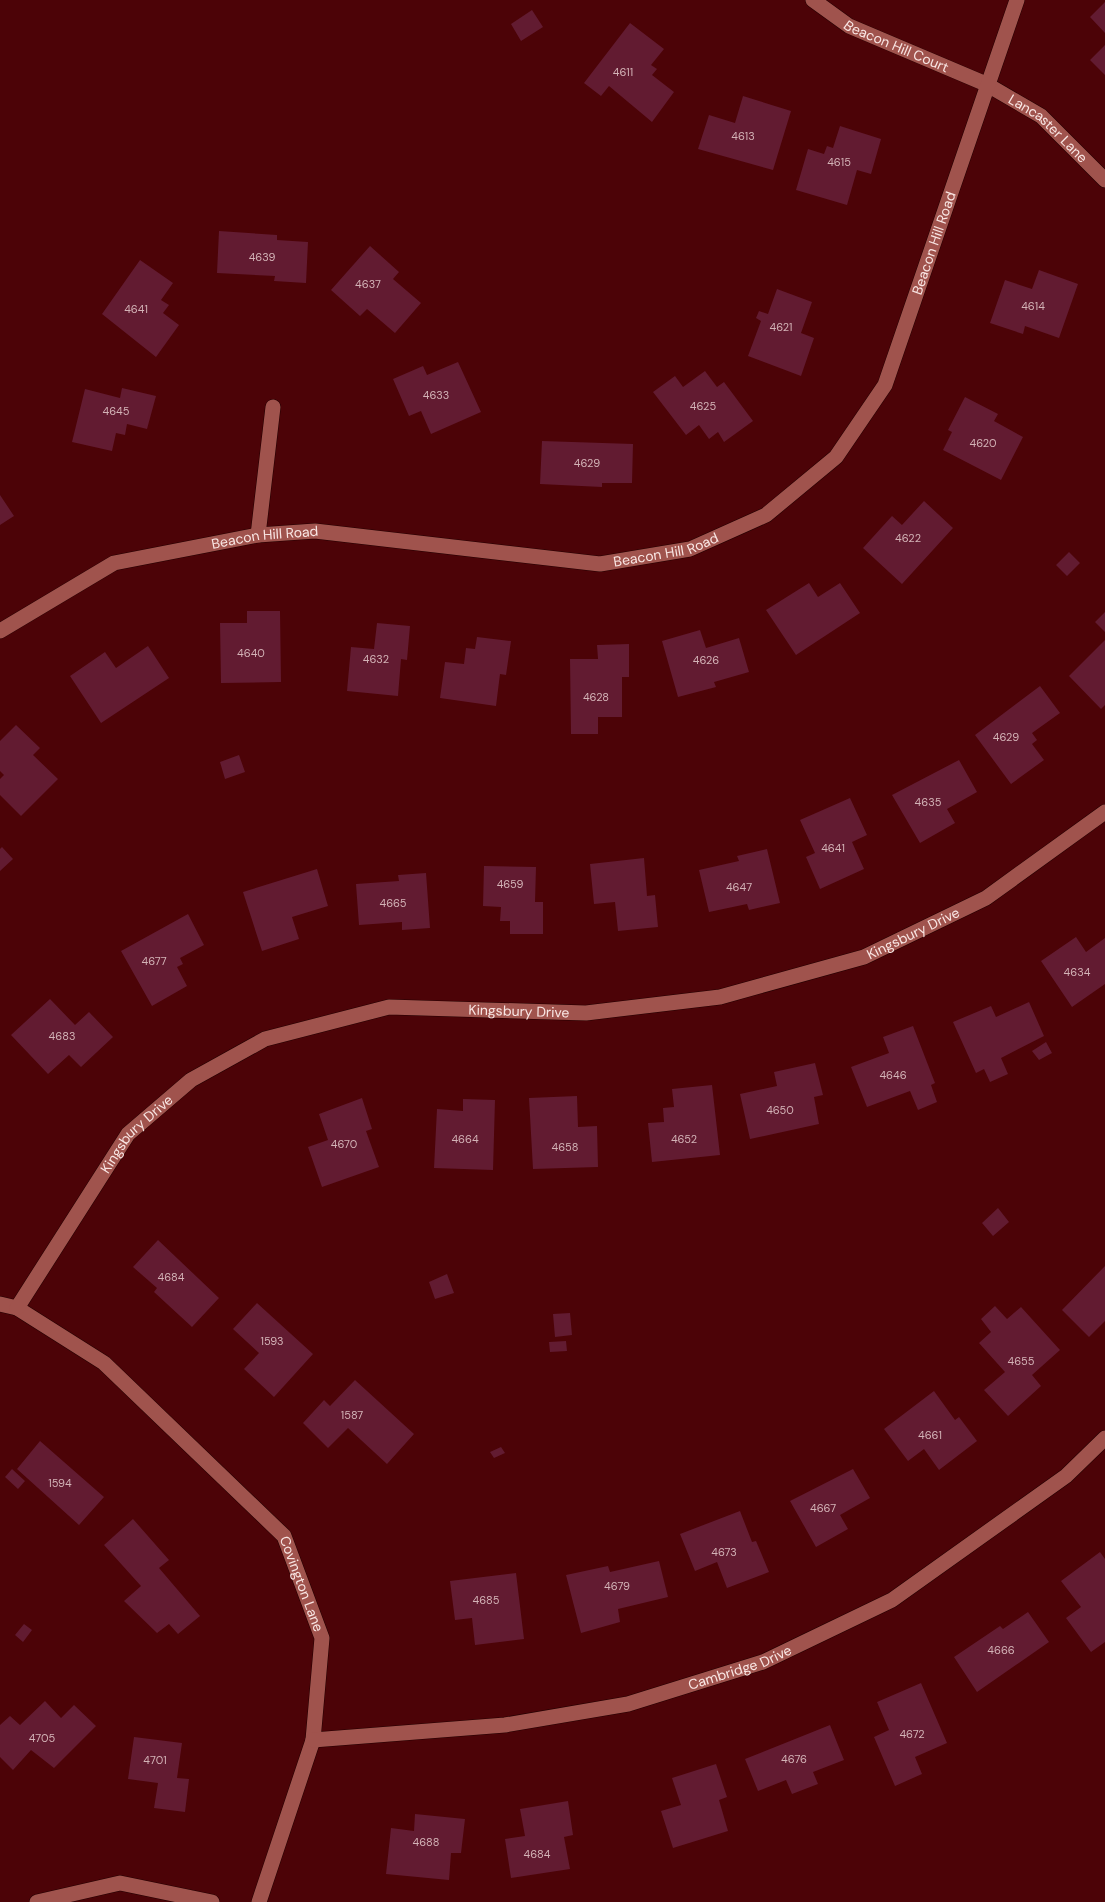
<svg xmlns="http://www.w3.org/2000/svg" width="1105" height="1902" font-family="'DM Sans',sans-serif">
  <rect width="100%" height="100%" fill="#4c0307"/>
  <path fill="#621b31" d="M 1105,2 L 1105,33 L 1090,17 Z
    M 532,10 L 543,27 L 521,41 L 511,24 Z
    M 630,23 L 664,49 L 651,65 L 657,69 L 652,75 L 674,92 L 652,122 L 609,86 L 601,96 L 584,83 Z
    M 1105,45 L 1105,75 L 1090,60 Z
    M 743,96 L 791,111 L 773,170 L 698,149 L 709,115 L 735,123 Z
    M 840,126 L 881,139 L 871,174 L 857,170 L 847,205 L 796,190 L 808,149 L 824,154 L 827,146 L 833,148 Z
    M 219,231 L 277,235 L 277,240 L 308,242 L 306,283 L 274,281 L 275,276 L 217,273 Z
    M 370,246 L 399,272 L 393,279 L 421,303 L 395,333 L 367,309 L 360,316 L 331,290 Z
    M 140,260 L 173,283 L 161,300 L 169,305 L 163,313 L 179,325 L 156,357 L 102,314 Z
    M 1039,270 L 1078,284 L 1059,338 L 1025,326 L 1023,334 L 990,323 L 1005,280 L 1032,289 Z
    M 777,289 L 812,302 L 801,333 L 814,338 L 801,376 L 748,356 L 761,321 L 756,318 L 759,311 L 768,314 Z
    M 458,362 L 481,412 L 431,434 L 421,411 L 409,416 L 393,379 L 423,366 L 427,375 Z
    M 705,371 L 717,387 L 724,382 L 753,421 L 724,442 L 718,432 L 709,439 L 699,425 L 686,435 L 653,392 L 675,376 L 683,387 Z
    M 122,388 L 156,396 L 147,429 L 127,424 L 125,435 L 116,433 L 112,451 L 72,442 L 85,389 L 120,398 Z
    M 965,397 L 998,414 L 994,421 L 1023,437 L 1001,480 L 943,450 L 952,432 L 948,430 Z
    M 542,441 L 633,444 L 632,483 L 602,483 L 602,487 L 540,484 Z
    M 0,495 L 14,516 L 0,525 Z
    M 924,501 L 953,528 L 902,584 L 863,548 L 892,516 L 902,525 Z
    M 1069,552 L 1080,563 L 1067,576 L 1056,565 Z
    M 809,583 L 818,597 L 840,583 L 860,613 L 796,655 L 766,610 Z
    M 247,611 L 280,611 L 281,682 L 221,683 L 220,623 L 247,623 Z
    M 1105,612 L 1105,632 L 1095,622 Z
    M 377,623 L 410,626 L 407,660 L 401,659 L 398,696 L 347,691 L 351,647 L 374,649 Z
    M 700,630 L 706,648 L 739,638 L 749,672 L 714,682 L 716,687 L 678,697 L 662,641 Z
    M 477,637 L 511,641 L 506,675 L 500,674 L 496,706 L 440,698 L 445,662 L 464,664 L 466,648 L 475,649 Z
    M 1105,640 L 1105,705 L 1101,709 L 1069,676 Z
    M 629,644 L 629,677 L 622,677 L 622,717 L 598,717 L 598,734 L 571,734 L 570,659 L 598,659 L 597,645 Z
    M 148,646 L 169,678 L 101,723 L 70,676 L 105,652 L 116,668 Z
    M 1040,686 L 1060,713 L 1032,733 L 1037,740 L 1032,744 L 1044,760 L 1011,784 L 975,735 Z
    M 16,725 L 40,748 L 33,755 L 58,779 L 21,816 L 0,795 L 0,779 L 4,775 L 0,771 L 0,741 Z
    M 239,755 L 245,772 L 225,779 L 220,762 Z
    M 959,760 L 977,792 L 947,809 L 955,823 L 920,843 L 892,795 Z
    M 850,798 L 867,835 L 852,842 L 864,869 L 820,889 L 806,857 L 815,853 L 800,820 Z
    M 2,847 L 13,859 L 0,871 L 0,849 Z
    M 767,849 L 780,903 L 749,910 L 747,904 L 709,912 L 699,870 L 739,861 L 737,856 Z
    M 644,858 L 647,896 L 655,895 L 658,927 L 618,931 L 615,902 L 594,904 L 590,864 Z
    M 484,866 L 536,867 L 535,902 L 543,902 L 543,934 L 510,934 L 510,921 L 500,921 L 501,907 L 483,906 Z
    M 317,869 L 328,906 L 292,917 L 299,939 L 262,951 L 243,892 Z
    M 426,873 L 430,928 L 402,930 L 402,922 L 359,925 L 356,884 L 399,881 L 398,875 Z
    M 188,914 L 204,945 L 180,958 L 183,964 L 177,967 L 187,986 L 152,1006 L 121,951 Z
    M 1076,937 L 1086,952 L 1105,938 L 1105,984 L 1072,1007 L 1041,961 Z
    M 50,999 L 75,1025 L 89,1012 L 113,1037 L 81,1067 L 69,1055 L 48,1074 L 11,1035 Z
    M 1029,1002 L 1044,1036 L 1001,1058 L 1008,1074 L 990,1082 L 984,1069 L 976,1073 L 953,1022 L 991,1006 L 996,1017 Z
    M 913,1026 L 935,1083 L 931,1085 L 937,1102 L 918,1110 L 910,1091 L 867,1107 L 851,1067 L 889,1053 L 883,1037 Z
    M 1046,1042 L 1052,1053 L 1039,1060 L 1032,1051 Z
    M 815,1063 L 823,1095 L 814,1097 L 819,1124 L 750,1139 L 740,1094 L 777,1086 L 774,1072 Z
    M 712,1085 L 720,1155 L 652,1162 L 648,1123 L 664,1122 L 663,1108 L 674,1107 L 672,1089 Z
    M 577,1096 L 578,1127 L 597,1126 L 598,1167 L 533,1169 L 529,1098 Z
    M 362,1098 L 372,1129 L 366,1131 L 379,1167 L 322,1187 L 308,1147 L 328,1140 L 319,1114 Z
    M 463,1099 L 495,1100 L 493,1170 L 434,1168 L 437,1109 L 463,1111 Z
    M 998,1208 L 1009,1222 L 993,1236 L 982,1223 Z
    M 158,1240 L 219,1298 L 192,1327 L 154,1292 L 157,1288 L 133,1267 Z
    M 1105,1266 L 1105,1321 L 1089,1337 L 1062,1310 Z
    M 447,1274 L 454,1293 L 435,1299 L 429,1282 Z
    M 257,1303 L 313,1354 L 274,1397 L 244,1369 L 259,1353 L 233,1329 Z
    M 995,1306 L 1007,1319 L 1021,1307 L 1060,1350 L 1032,1375 L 1041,1386 L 1008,1416 L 984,1390 L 1005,1372 L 979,1343 L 991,1332 L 981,1319 Z
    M 570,1313 L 572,1335 L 555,1337 L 553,1314 Z
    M 566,1341 L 567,1351 L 550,1352 L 549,1342 Z
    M 355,1380 L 414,1434 L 387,1464 L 348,1428 L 328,1448 L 303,1423 L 324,1400 L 330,1406 Z
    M 934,1391 L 955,1420 L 959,1417 L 977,1441 L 939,1470 L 924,1449 L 908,1461 L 884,1429 Z
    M 40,1441 L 104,1497 L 79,1525 L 17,1469 Z
    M 501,1447 L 505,1453 L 494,1458 L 490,1452 Z
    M 12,1469 L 25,1481 L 18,1489 L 5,1477 Z
    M 853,1469 L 870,1498 L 840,1515 L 848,1529 L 816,1547 L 790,1501 Z
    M 740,1511 L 752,1542 L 756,1541 L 769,1572 L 727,1588 L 717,1562 L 695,1571 L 680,1534 Z
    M 133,1519 L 169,1560 L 159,1568 L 200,1616 L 178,1634 L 169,1624 L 157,1633 L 124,1601 L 141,1586 L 104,1545 Z
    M 1100,1552 L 1105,1559 L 1105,1642 L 1091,1652 L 1066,1618 L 1081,1607 L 1061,1581 Z
    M 659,1561 L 668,1597 L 618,1609 L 620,1622 L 581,1633 L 566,1575 L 608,1566 L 610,1572 Z
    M 516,1573 L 524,1639 L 475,1645 L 472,1618 L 455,1620 L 450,1581 Z
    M 1028,1612 L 1049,1642 L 977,1692 L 954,1657 L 1000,1626 L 1003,1629 Z
    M 24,1624 L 32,1630 L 23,1642 L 15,1635 Z
    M 921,1683 L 947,1743 L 915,1757 L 922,1774 L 895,1786 L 874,1737 L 889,1730 L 877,1702 Z
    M 45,1701 L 61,1718 L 74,1705 L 96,1726 L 54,1768 L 31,1750 L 13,1770 L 0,1757 L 0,1725 L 10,1716 L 20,1725 Z
    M 830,1725 L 844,1760 L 813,1772 L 818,1784 L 792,1794 L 786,1780 L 758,1791 L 745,1759 Z
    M 134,1737 L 182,1743 L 177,1778 L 189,1779 L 185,1812 L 154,1808 L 158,1783 L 128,1779 Z
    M 716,1764 L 727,1797 L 719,1800 L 728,1831 L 673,1848 L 661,1811 L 681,1805 L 672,1778 Z
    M 568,1801 L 573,1835 L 564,1837 L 570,1869 L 511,1878 L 505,1839 L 525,1836 L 520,1809 Z
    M 415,1814 L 465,1819 L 461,1853 L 451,1853 L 449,1880 L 386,1874 L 391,1828 L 414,1831 Z"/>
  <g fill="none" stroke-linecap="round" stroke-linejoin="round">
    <g stroke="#230102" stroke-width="16">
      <g id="minor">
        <path id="s1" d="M 813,0 L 849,26 L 986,84 L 1041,116 L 1105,180"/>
        <path d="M 258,535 L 273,407"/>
        <path id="s2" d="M 0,631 L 114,563 L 258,535 L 315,531 L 600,564 L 690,549 L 766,515 L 836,457 L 885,385 L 1017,0"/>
        <path id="s3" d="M 0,1304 L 17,1308 L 104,1363 L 284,1536 L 322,1638 L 313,1740 L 259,1902"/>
        <path id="s4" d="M 17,1308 L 128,1134 L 191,1080 L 265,1039 L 389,1007 L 586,1013 L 720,997 L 864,957 L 986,898 L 1105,812"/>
        <path id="s5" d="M 313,1740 L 505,1725 L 628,1704 L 763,1662 L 892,1600 L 1066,1476 L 1105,1438"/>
        <path d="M 37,1902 L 120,1883 L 212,1902"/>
      </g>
    </g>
    <use href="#minor" stroke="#a0534d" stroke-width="15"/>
  </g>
  <g text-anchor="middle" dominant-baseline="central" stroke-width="5" stroke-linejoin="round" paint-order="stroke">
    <g font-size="11" fill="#d3b3b7">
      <text x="623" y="72">4611</text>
      <text x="743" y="136">4613</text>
      <text x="839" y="162">4615</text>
      <text x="262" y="257">4639</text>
      <text x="368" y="284">4637</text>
      <text x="1033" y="306">4614</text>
      <text x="136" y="309">4641</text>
      <text x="781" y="327">4621</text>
      <text x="436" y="395">4633</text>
      <text x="703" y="406">4625</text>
      <text x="116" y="411">4645</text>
      <text x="983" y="443">4620</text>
      <text x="587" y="463">4629</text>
      <text x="908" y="538">4622</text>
      <text x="251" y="653">4640</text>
      <text x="376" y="659">4632</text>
      <text x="706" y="660">4626</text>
      <text x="596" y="697">4628</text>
      <text x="1006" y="737">4629</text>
      <text x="928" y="802">4635</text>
      <text x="833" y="848">4641</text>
      <text x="510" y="884">4659</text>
      <text x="739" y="887">4647</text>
      <text x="393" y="903">4665</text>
      <text x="154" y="961">4677</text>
      <text x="1077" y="972">4634</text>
      <text x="62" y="1036">4683</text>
      <text x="893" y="1075">4646</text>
      <text x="780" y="1110">4650</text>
      <text x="465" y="1139">4664</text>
      <text x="684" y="1139">4652</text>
      <text x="344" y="1144">4670</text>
      <text x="565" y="1147">4658</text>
      <text x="171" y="1277">4684</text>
      <text x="272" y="1341">1593</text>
      <text x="1021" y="1361">4655</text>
      <text x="352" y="1415">1587</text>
      <text x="930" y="1435">4661</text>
      <text x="60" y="1483">1594</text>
      <text x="823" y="1508">4667</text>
      <text x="724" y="1552">4673</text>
      <text x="617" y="1586">4679</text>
      <text x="486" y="1600">4685</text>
      <text x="1001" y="1650">4666</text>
      <text x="912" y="1734">4672</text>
      <text x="42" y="1738">4705</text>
      <text x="794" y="1759">4676</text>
      <text x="155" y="1760">4701</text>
      <text x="426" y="1842">4688</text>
      <text x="537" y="1854">4684</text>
    </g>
    <g font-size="14" fill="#f9e6e4" stroke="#200404">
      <text stroke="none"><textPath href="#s1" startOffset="96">Beacon Hill Court</textPath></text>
      <text stroke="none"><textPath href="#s1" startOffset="270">Lancaster Lane</textPath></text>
      <text stroke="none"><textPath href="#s2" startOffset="1126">Beacon Hill Road</textPath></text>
      <text stroke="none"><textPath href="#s2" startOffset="286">Beacon Hill Road</textPath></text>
      <text stroke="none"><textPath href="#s2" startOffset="691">Beacon Hill Road</textPath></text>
      <text stroke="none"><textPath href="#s4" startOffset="1038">Kingsbury Drive</textPath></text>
      <text stroke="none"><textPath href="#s4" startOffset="632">Kingsbury Drive</textPath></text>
      <text stroke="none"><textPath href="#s4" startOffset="212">Kingsbury Drive</textPath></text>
      <text stroke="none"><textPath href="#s3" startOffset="421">Covington Lane</textPath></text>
      <text stroke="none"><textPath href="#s5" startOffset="435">Cambridge Drive</textPath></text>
    </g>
  </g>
</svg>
